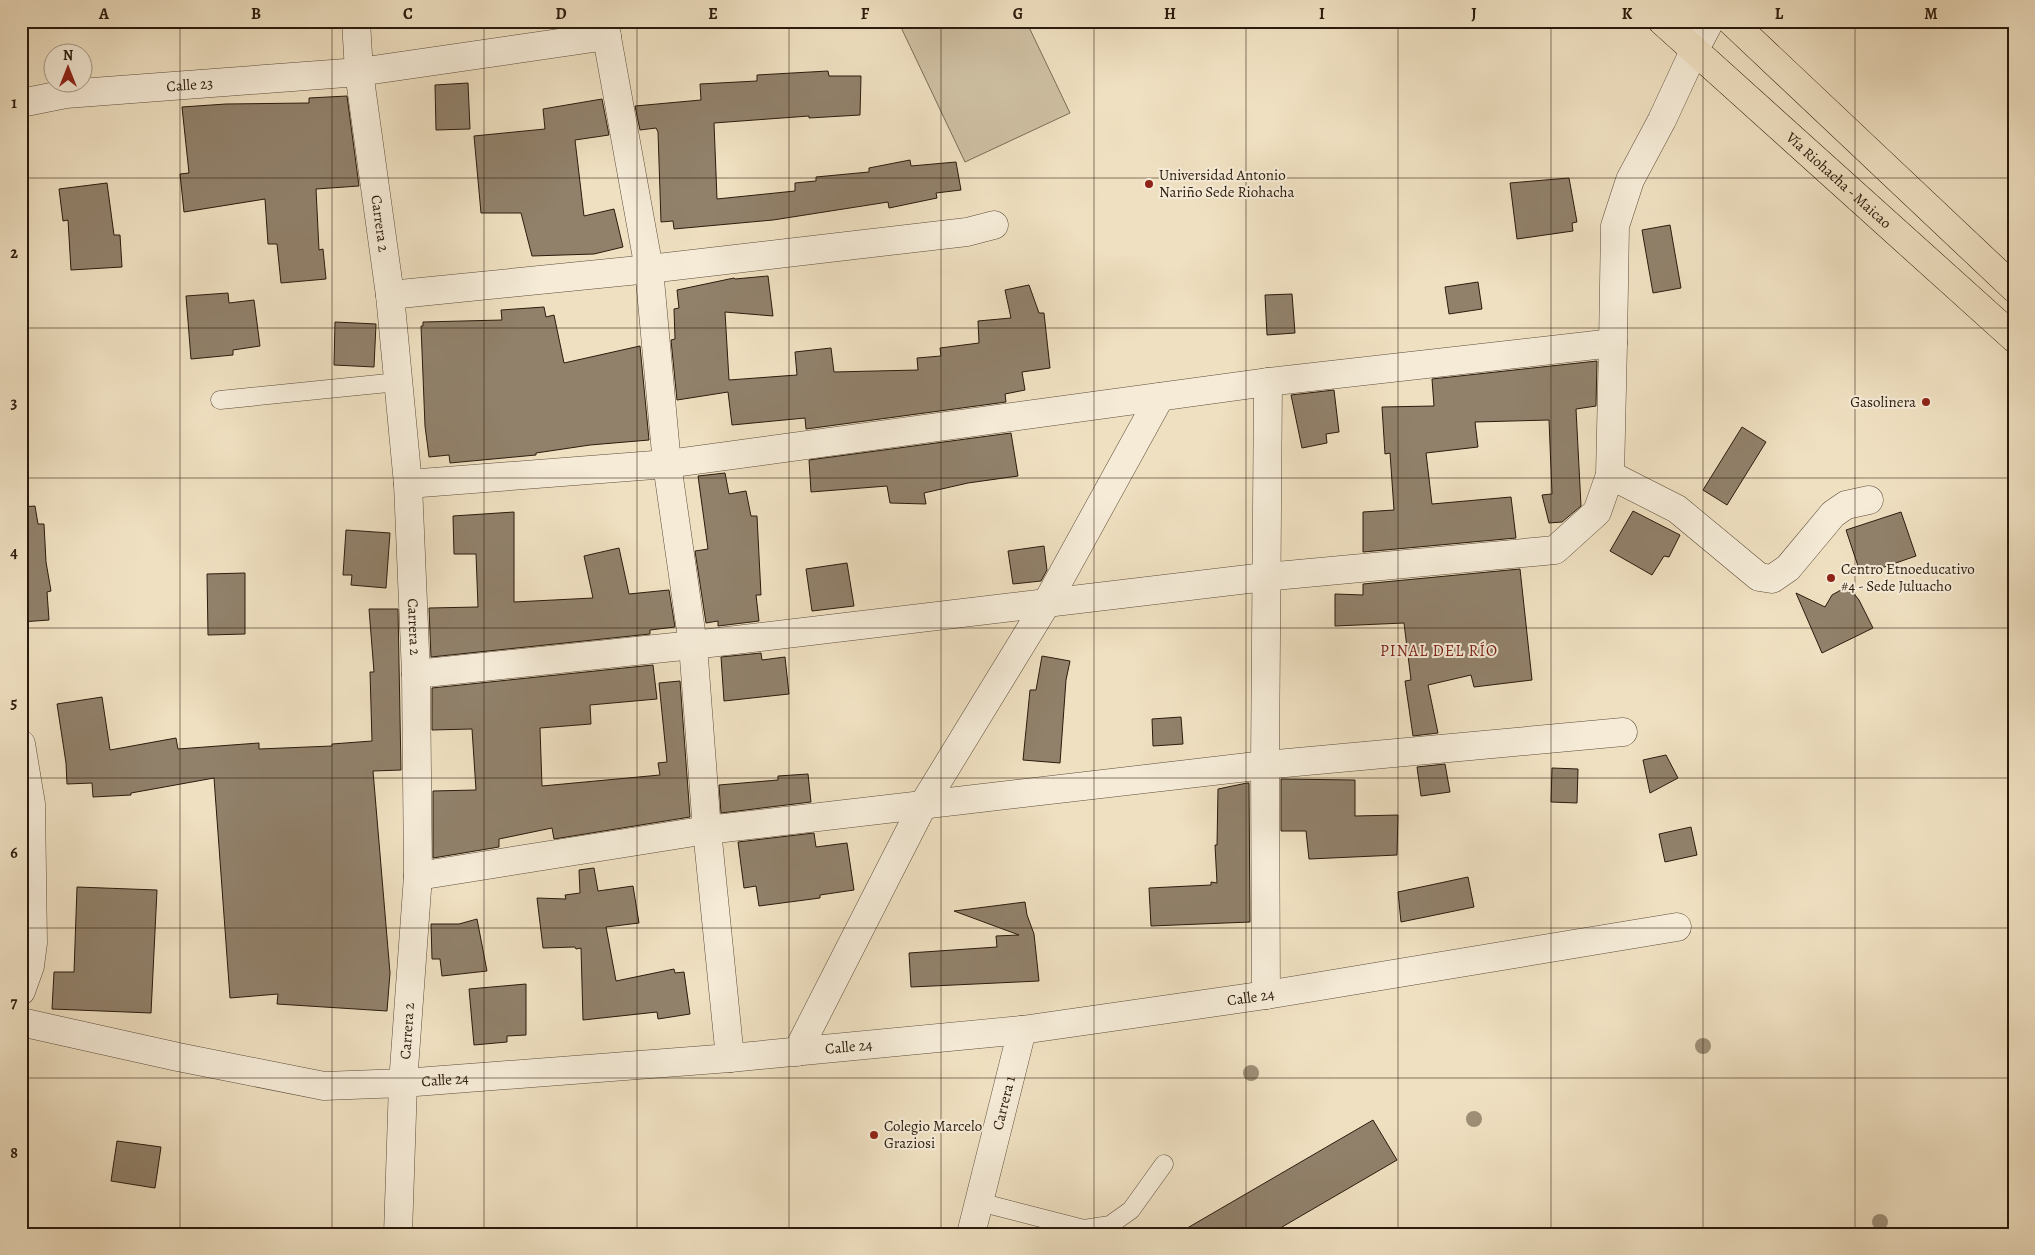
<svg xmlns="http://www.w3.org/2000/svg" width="2035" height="1255" font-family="Alegreya,serif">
  <rect width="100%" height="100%" fill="#efe0c1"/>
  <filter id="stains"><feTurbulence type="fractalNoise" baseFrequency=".004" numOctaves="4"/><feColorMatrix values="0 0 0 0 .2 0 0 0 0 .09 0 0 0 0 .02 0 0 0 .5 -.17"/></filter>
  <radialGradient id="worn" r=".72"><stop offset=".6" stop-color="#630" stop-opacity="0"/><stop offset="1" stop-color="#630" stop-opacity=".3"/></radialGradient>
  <path fill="#cebfa2" stroke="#7c6d58" d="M 898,21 L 1026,21 L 1070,113 L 965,162 Z"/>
  <path fill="#91816b" stroke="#2b1b0d" d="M 828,71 L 829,76 L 861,76 L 860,115 L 809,118 L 809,116 L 714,123 L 717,199 L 795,191 L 795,183 L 816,181 L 816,177 L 869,172 L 869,168 L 910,160 L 911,166 L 956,162 L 961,190 L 936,193 L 937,198 L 889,208 L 888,202 L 773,220 L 674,229 L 673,221 L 661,222 L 658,132 L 656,128 L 640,130 L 635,106 L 701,100 L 700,84 L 757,81 L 757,75 Z
    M 468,83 L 470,129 L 436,130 L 435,85 Z
    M 347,96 L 359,186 L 316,189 L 319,250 L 323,249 L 326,279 L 281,283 L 277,244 L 268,244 L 265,199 L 184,212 L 180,174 L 189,173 L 182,107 L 226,104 L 309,103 L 309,98 Z
    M 602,99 L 609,135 L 575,140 L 584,216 L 614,209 L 623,247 L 594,254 L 532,256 L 521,213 L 481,213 L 474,136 L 545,129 L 543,109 Z
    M 1569,178 L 1577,222 L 1572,223 L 1573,231 L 1517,239 L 1510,183 Z
    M 107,183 L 114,235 L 120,235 L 122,267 L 71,270 L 68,220 L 63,221 L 59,189 Z
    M 1670,225 L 1681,288 L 1653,293 L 1642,230 Z
    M 768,276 L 773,316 L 725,312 L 729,380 L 797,375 L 795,352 L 831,348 L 834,372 L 918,370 L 917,358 L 941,356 L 940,348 L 979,343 L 978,321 L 1011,318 L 1005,290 L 1029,285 L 1039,313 L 1044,313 L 1050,368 L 1022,372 L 1025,390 L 1005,394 L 1006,402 L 806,429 L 805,418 L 732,425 L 728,392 L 677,400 L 671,340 L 675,339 L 674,309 L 679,308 L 677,290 L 734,278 L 735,279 Z
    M 1478,282 L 1482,309 L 1449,314 L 1445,287 Z
    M 228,293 L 229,303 L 254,300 L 260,346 L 233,350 L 233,355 L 191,359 L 186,296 Z
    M 1292,294 L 1295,333 L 1267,335 L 1265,295 Z
    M 544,307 L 546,317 L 554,315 L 564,363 L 640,346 L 649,440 L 590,445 L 536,453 L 536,455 L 450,463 L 449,455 L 429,457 L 425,426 L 421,326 L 423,326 L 423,322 L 502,320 L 501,310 Z
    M 335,322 L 376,324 L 374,367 L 334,365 Z
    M 1597,361 L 1596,406 L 1576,409 L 1581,506 L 1562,522 L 1549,523 L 1542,495 L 1552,494 L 1549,420 L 1475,422 L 1478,447 L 1426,453 L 1432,504 L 1511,497 L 1516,538 L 1363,552 L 1363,512 L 1394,510 L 1390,453 L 1385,454 L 1382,407 L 1434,406 L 1432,379 Z
    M 1334,390 L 1339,432 L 1326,434 L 1327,443 L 1302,448 L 1291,395 Z
    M 1742,427 L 1766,442 L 1727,505 L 1703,490 Z
    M 1011,433 L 1018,476 L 968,483 L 924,493 L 926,504 L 890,503 L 887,486 L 811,492 L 809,460 Z
    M 725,473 L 729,494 L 746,491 L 751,516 L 757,516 L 761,595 L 756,595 L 759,621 L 718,626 L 718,621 L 706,623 L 695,551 L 708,549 L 698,476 Z
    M 35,506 L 38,524 L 44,524 L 46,562 L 51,591 L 47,592 L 49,620 L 21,622 L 21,507 Z
    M 1633,511 L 1680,535 L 1669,557 L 1664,556 L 1652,575 L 1610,551 Z
    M 514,512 L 514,602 L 593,598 L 584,556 L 619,548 L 629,594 L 669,590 L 675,627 L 650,630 L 650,634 L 431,657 L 429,608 L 478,607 L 476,554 L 454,554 L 453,516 Z
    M 1901,512 L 1916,556 L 1861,575 L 1846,530 Z
    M 346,530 L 390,533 L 386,588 L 351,585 L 352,575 L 343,575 Z
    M 1044,546 L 1047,570 L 1041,581 L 1013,584 L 1008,551 Z
    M 847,563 L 854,606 L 812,611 L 806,569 Z
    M 1520,569 L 1532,680 L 1474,687 L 1471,675 L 1428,685 L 1438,733 L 1413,736 L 1405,681 L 1411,680 L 1404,623 L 1335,626 L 1335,594 L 1363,595 L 1363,584 Z
    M 245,573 L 245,634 L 208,635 L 207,574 Z
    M 1848,586 L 1859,600 L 1873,628 L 1822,653 L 1796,593 L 1825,607 L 1832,595 Z
    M 369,609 L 398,609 L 401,770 L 373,771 L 390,973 L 387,1011 L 277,1004 L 278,994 L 230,998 L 214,778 L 131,793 L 131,795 L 93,797 L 92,783 L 67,784 L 66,763 L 57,704 L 102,697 L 110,750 L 176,738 L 178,749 L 259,743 L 259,749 L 332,746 L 332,744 L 372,741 L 370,672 L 374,672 Z
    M 761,653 L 762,660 L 785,657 L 789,694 L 724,701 L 721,657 Z
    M 1042,656 L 1070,661 L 1066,680 L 1060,763 L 1023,760 L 1030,690 L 1036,690 Z
    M 653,665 L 657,699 L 590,705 L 591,724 L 540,728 L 542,786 L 660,775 L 658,763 L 667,762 L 659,683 L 680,681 L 690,817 L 554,839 L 552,828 L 499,839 L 499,847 L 433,858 L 433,791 L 476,790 L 472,729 L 432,730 L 432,688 Z
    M 1181,717 L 1183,744 L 1153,746 L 1152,719 Z
    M 1666,755 L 1678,778 L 1650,793 L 1643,760 Z
    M 1445,764 L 1450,792 L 1421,796 L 1417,767 Z
    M 1552,768 L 1578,769 L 1577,803 L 1551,802 Z
    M 808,774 L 811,802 L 721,813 L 719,785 L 778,780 L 778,776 Z
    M 1281,779 L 1355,780 L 1355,816 L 1398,815 L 1397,855 L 1309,859 L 1306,831 L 1281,831 Z
    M 1247,783 L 1249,783 L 1250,922 L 1151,926 L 1149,888 L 1211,885 L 1211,882 L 1217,883 L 1215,845 L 1217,845 L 1218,789 Z
    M 1691,827 L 1697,855 L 1665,862 L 1659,834 Z
    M 814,833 L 816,847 L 847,843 L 854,890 L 820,895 L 820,898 L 759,906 L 756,886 L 744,888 L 738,842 Z
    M 594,868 L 598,891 L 633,886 L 639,923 L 606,927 L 616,981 L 674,969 L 675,973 L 684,972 L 690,1014 L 658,1019 L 657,1012 L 583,1020 L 581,948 L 576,949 L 575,947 L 543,948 L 537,898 L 566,899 L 565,895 L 580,893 L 579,870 Z
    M 1468,877 L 1474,907 L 1401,922 L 1398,892 Z
    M 77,887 L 157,890 L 151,1013 L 52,1009 L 54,972 L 74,972 Z
    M 1025,902 L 1027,915 L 1034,934 L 1039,981 L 911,987 L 909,953 L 997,947 L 996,936 L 1019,935 L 954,911 Z
    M 477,919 L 487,971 L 442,976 L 440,959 L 432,959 L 431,924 L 459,924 Z
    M 526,984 L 526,1035 L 507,1036 L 507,1042 L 474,1045 L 469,989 Z
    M 1373,1120 L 1397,1160 L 1270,1234 L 1177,1234 Z
    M 117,1141 L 161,1147 L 155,1188 L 111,1181 Z"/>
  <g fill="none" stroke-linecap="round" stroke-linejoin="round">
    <g stroke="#5c4c3a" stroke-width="19">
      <path id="service" d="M 220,400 L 398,382
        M 979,1202 L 1084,1229 L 1110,1225 L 1131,1210 L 1164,1164"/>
    </g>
    <g stroke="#5c4c3a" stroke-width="29">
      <g id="minor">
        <path id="s1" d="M 356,21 L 359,72 L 390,295 L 408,484 L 416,674 L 418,876 L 403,1083 L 398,1234"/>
        <path d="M 604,21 L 649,269 L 667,464 L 693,645 L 707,830 L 730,1058"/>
        <path id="s2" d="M 21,103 L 66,94 L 359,72 L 607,36"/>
        <path d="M 390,295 L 649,269 L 967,232 L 994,225"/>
        <path d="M 1610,475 L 1677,509 L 1759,577 L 1772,579 L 1788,568 L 1833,514 L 1846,505 L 1869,500"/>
        <path d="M 408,484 L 667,464 L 1268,382 L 1613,343 L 1615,226 L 1630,180 L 1662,120 L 1694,51 L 1710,21"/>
        <path d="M 416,674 L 693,645 L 1265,577 L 1555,550 L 1597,512 L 1610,475 L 1613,343"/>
        <path d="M 21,744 L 31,804 L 33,943 L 30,966 L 21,991"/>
        <path d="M 418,876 L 707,830 L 1265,765 L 1623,732"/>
        <path d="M 1266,995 L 1265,765 L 1268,382"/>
        <path id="s3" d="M 21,1022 L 178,1057 L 324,1086 L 403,1083 L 730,1058 L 1022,1030 L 1266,995 L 1677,927"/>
        <path d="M 797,1052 L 923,805 L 1046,604 L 1160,397"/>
        <path id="s4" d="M 971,1234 L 1022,1030"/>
      </g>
    </g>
    <g stroke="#2b1b0d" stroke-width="29">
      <g id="trunk">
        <path id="s5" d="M 1662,21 L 2014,338"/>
        <path d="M 1731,21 L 2014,288"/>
      </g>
    </g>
    <use href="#service" stroke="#f5ebd7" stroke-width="18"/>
    <use href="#minor" stroke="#f5ebd7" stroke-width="28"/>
    <use href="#trunk" stroke="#efe0c1" stroke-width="28"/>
  </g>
  <g fill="#9e8f77">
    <circle cx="1703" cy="1046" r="8"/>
    <circle cx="1251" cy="1073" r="8"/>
    <circle cx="1474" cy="1119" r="8"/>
    <circle cx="1880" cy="1222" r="8"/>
  </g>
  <path fill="none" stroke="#2b1b0d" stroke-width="1" stroke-opacity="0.55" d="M 180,21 L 180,1234M 332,21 L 332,1234M 484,21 L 484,1234M 637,21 L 637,1234M 789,21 L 789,1234M 941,21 L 941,1234M 1094,21 L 1094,1234M 1246,21 L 1246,1234M 1398,21 L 1398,1234M 1551,21 L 1551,1234M 1703,21 L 1703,1234M 1855,21 L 1855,1234M 21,178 L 2014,178M 21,328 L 2014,328M 21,478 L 2014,478M 21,628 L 2014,628M 21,778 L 2014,778M 21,928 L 2014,928M 21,1078 L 2014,1078"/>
  <g fill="#8f2418" stroke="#f5ebd7" stroke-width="2">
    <circle cx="1149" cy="184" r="5"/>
    <circle cx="1926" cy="402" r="5"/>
    <circle cx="1831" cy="578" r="5"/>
    <circle cx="874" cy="1135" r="5"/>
  </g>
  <g text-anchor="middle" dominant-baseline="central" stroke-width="4" stroke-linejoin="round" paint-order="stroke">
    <g font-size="15" fill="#2b1b0d" stroke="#f5ebd7">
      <text stroke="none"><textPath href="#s2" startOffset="170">Calle 23</textPath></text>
      <text stroke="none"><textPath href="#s5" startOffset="238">Vía Riohacha - Maicao</textPath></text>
      <text stroke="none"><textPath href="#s1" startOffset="204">Carrera 2</textPath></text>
      <text stroke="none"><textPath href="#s1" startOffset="609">Carrera 2</textPath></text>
      <text stroke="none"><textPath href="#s3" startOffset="1241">Calle 24</textPath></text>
      <text transform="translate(407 1031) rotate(-86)">Carrera 2</text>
      <text stroke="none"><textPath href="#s3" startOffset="836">Calle 24</textPath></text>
      <text stroke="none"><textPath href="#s3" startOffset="431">Calle 24</textPath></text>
      <text stroke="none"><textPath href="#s4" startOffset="135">Carrera 1</textPath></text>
    </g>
    <g font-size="15" fill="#2b1b0d" stroke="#f5ebd7" text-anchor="start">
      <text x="1159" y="175">Universidad Antonio<tspan x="1159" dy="17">Nariño Sede Riohacha</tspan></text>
      <text x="1916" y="402" text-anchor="end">Gasolinera</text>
      <text x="1841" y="569">Centro Etnoeducativo<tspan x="1841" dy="17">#4 - Sede Juluacho</tspan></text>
      <text x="884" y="1126">Colegio Marcelo<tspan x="884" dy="17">Graziosi</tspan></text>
    </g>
    <g font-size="16" letter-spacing="1" fill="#7a1f14" stroke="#f5ebd7">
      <text x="1439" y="651">PINAL DEL RÍO</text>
    </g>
  </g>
  <rect width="2035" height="1255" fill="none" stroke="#efe0c1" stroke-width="55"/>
  <g transform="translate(68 68)"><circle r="24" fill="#f5ebd7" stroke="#a49886"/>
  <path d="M0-4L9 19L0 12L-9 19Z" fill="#8f2418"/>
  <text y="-8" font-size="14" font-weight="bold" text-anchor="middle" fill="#2b1b0d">N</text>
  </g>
  <rect x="28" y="28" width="1980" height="1200" fill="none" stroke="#2b1b0d" stroke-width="2"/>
  <g font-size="16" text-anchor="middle" font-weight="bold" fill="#2b1b0d">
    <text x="104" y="19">A</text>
    <text x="256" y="19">B</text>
    <text x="408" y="19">C</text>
    <text x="561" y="19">D</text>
    <text x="713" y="19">E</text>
    <text x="865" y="19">F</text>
    <text x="1018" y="19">G</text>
    <text x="1170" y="19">H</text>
    <text x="1322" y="19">I</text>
    <text x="1474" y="19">J</text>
    <text x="1627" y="19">K</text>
    <text x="1779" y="19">L</text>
    <text x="1931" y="19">M</text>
    <text x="14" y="108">1</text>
    <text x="14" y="258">2</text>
    <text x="14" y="408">3</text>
    <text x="14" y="558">4</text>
    <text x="14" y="708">5</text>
    <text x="14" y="858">6</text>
    <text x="14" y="1008">7</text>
    <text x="14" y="1158">8</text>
  </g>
  <rect width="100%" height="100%" filter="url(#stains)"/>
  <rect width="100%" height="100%" fill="url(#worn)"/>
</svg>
